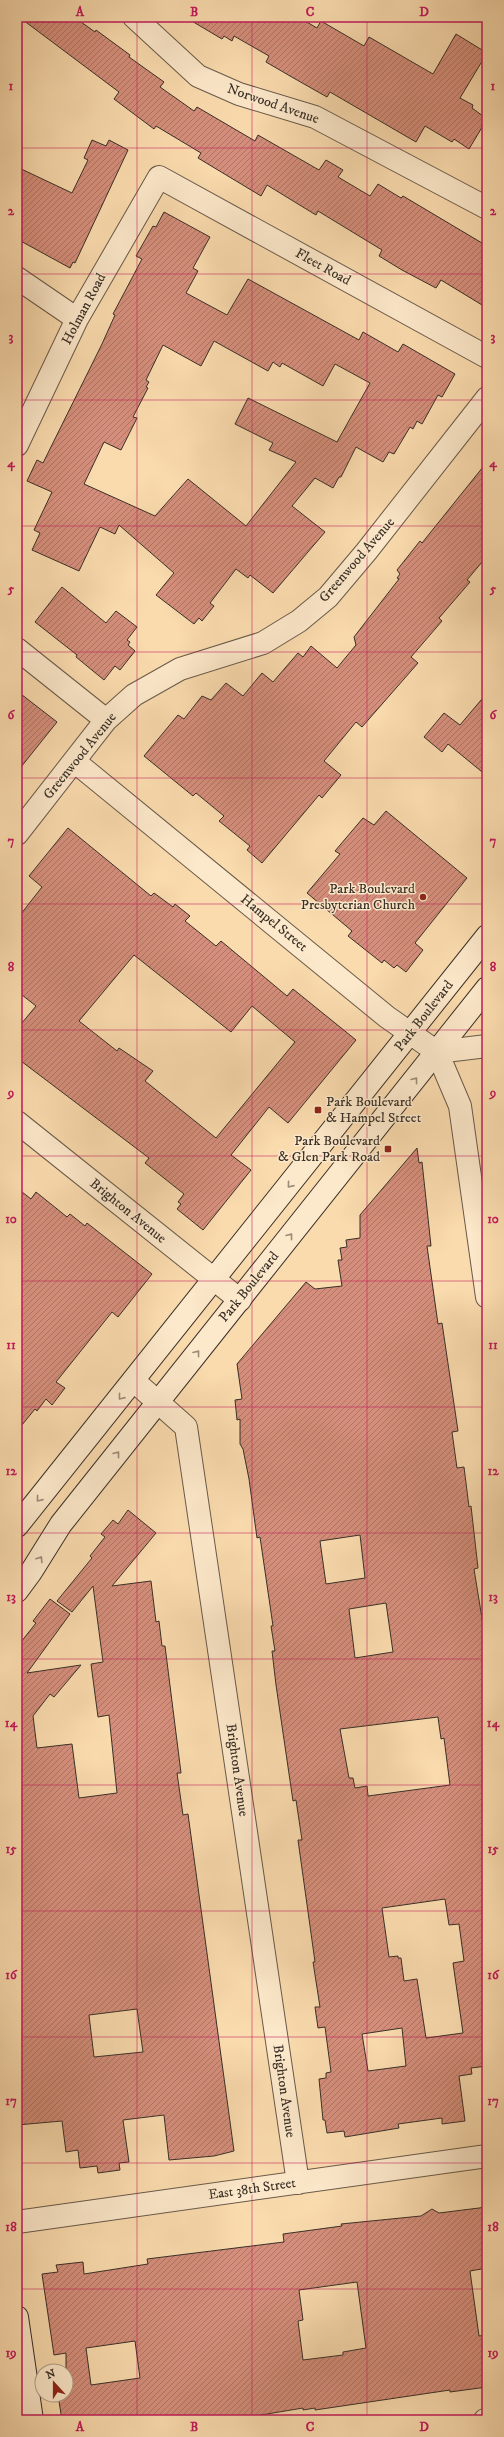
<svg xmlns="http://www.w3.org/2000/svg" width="504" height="2437" font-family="'IM FELL DW Pica',serif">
  <defs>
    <pattern id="building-hatch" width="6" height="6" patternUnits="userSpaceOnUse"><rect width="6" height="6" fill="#d58e7b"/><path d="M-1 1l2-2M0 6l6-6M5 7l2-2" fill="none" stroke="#ae7465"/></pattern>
  </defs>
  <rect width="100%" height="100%" fill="#fadbae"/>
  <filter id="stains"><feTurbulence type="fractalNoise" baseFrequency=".005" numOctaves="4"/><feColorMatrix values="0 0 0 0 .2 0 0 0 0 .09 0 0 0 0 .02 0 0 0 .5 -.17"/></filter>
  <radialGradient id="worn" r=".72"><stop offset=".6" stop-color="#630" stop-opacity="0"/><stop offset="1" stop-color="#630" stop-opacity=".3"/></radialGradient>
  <path fill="url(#building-hatch)" stroke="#392f27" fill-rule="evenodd" d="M 19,17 L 74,17 L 95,32 L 96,30 L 130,55 L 129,57 L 164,82 L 160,87 L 194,111 L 197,107 L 255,141 L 258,135 L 319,170 L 326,160 L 343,170 L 338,177 L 370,196 L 378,184 L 401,198 L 403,196 L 487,246 L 487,308 L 441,280 L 436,288 L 402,270 L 379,256 L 382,250 L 318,211 L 316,215 L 267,185 L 261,196 L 198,158 L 201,153 L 156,126 L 154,129 L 114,99 L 119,92 Z
    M 185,17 L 298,17 L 317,28 L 321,21 L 364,46 L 369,37 L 433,74 L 456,34 L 487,53 L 460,98 L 473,105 L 472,108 L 487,119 L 469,149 L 454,139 L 452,142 L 425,126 L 416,142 L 330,92 L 327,97 L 290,76 L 266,62 L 269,56 L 234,36 L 232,41 L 224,36 L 222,39 Z
    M 92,140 L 106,146 L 109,140 L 128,150 L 75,263 L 73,262 L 70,268 L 17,239 L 17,167 L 72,193 L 88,160 L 84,158 Z
    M 164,212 L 210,237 L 193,268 L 198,271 L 186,293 L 227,315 L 248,279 L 359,340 L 363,332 L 398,352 L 403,344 L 455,374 L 442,397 L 438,395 L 422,424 L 417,421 L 413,429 L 410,427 L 394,454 L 389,452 L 383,462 L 356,447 L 341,477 L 339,477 L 333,488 L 315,478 L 292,506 L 325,532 L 273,593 L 250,575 L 248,578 L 236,569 L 210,603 L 214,606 L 202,621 L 199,618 L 194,624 L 156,595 L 174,573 L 119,525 L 115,534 L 100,527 L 79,571 L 32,550 L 40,533 L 34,530 L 52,492 L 27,481 L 37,460 L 43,463 L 102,344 L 115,315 L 113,314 L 142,259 L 136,256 L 153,226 L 156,227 ZM 214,341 L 268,371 L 273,362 L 280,367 L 282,363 L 323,386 L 335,364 L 370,383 L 337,442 L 248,398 L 235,424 L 273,443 L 269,450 L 296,462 L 246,526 L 188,479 L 155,516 L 84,484 L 104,442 L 121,450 L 137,418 L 133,417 L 148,388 L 146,387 L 149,382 L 146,380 L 163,345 L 201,366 Z
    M 487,462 L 487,556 L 467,580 L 470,582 L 439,618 L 442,621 L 411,657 L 418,663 L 362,727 L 356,722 L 324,761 L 341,775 L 322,798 L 319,795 L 262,863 L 247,850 L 250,846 L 219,821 L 224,816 L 196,793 L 193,796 L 144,756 L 178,715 L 184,719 L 202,696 L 211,700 L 226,683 L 243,696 L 262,673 L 273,682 L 298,653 L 303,657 L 311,646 L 337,668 L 356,645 L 354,637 L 399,579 L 397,578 L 400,574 L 397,570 L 420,541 L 422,543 Z
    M 62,587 L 106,623 L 116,611 L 137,627 L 127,640 L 130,642 L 128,645 L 135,651 L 120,670 L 115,666 L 104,680 L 76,657 L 77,655 L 35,622 Z
    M 17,691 L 57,722 L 17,772 Z
    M 487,693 L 487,776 L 448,744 L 442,752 L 424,737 L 444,713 L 460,725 Z
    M 386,811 L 467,878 L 415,943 L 423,950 L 406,972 L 397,965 L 394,968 L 384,960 L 382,963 L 348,936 L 352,931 L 307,893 L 340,854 L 335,851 L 363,818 L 374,825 Z
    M 68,828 L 151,896 L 154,893 L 173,907 L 175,904 L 190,916 L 185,921 L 216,946 L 221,941 L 287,996 L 293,989 L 356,1040 L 288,1123 L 269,1107 L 231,1155 L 251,1170 L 203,1230 L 177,1209 L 181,1204 L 178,1202 L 184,1194 L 145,1163 L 149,1158 L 17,1058 L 17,1029 L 36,1006 L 17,991 L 17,919 L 42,887 L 29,876 ZM 134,955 L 231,1032 L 252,1006 L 295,1042 L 216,1138 L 145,1081 L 153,1071 L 119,1048 L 117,1051 L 79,1021 Z
    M 417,1148 L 419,1163 L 422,1162 L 431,1246 L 427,1246 L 438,1324 L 442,1323 L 458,1431 L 452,1432 L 457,1468 L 464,1467 L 469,1507 L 471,1506 L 478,1568 L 474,1569 L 485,1637 L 487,1637 L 487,2066 L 471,2068 L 472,2074 L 459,2076 L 465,2121 L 442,2124 L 442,2118 L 398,2124 L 399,2128 L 345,2137 L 344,2131 L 327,2133 L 325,2120 L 323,2120 L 319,2079 L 326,2078 L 326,2073 L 331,2072 L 325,2027 L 318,2028 L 315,2007 L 320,2007 L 313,1962 L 315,1962 L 298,1840 L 302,1840 L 296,1800 L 293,1801 L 276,1685 L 272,1651 L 275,1651 L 271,1626 L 273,1626 L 260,1537 L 257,1538 L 249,1479 L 243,1449 L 240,1444 L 240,1419 L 237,1420 L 235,1400 L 242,1399 L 237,1364 L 306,1282 L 315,1289 L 342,1286 L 338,1260 L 342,1260 L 340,1248 L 347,1247 L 346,1240 L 360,1238 L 360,1215 ZM 360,1535 L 365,1578 L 326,1584 L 320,1541 ZM 386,1603 L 393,1652 L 355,1658 L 349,1609 ZM 438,1717 L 441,1739 L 444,1738 L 450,1785 L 368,1796 L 367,1786 L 355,1788 L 353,1778 L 349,1778 L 340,1729 ZM 445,1899 L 449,1925 L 459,1924 L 464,1961 L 453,1963 L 463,2033 L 426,2038 L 417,1979 L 404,1981 L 401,1958 L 398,1958 L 398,1956 L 389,1957 L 382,1908 ZM 402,2028 L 406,2066 L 368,2071 L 362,2034 Z
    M 17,1188 L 31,1199 L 36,1192 L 67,1217 L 70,1214 L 85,1226 L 87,1223 L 152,1274 L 118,1317 L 112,1312 L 56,1382 L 65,1388 L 52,1405 L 46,1399 L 37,1411 L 35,1409 L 17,1431 Z
    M 128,1510 L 156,1533 L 112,1586 L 151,1581 L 156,1622 L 159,1621 L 162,1646 L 165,1646 L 181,1773 L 177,1773 L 183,1815 L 188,1814 L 234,2151 L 214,2156 L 169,2160 L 164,2115 L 123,2120 L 129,2162 L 119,2163 L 120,2170 L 98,2173 L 97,2166 L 80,2168 L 78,2150 L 66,2152 L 62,2121 L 17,2125 L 17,1647 L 36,1623 L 33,1621 L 50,1599 L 70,1614 L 27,1673 L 81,1665 L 54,1697 L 50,1694 L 33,1716 L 37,1748 L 72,1744 L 79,1798 L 117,1793 L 109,1715 L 98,1717 L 91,1664 L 103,1662 L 93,1586 L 72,1612 L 57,1601 L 92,1558 L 90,1556 L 105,1537 L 101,1534 L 113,1520 L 118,1524 ZM 137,2009 L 143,2052 L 94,2057 L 89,2015 Z
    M 487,2207 L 487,2268 L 470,2271 L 479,2336 L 487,2335 L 487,2387 L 450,2392 L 450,2390 L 315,2410 L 315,2408 L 303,2410 L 303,2408 L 237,2419 L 236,2416 L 203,2420 L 62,2420 L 58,2395 L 66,2395 L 66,2353 L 54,2355 L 42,2274 L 58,2272 L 56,2265 L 83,2262 L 84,2274 L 148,2264 L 147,2259 L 284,2242 L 283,2234 L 342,2226 L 341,2224 L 421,2216 L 432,2209 L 439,2213 ZM 357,2282 L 366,2348 L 343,2352 L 343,2355 L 303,2360 L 298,2321 L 303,2320 L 299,2290 ZM 135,2341 L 140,2378 L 91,2385 L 86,2348 Z"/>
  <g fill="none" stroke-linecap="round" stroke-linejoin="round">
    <g stroke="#695a49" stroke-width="24">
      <path id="minor" d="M 134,17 L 198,76 L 239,94 L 315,117 L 487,208
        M 17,278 L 77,319
        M 17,445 L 77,319 L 159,177 L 487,357
        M 17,649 L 106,720
        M 74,761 L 387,1017 L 437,1052 L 487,1046
        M 17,834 L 106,720 L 134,695 L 180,669 L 263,643 L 299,621 L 328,597 L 366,552 L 487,398
        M 437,1052 L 460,1106 L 487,1297
        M 17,1122 L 240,1300
        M 134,1381 L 186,1427 L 298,2183
        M 17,2222 L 487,2156
        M 485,2420 L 487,2420"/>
    </g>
    <g stroke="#392f27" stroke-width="24">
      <path id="secondary" d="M 17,1526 L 487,936
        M 17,1591 L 31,1572 L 61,1524 L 487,988
        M 17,2317 L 32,2420"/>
    </g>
    <use href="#minor" stroke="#fce8ca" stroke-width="22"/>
    <use href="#secondary" stroke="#fce8ca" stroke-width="22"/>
  </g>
  <defs><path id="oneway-chevron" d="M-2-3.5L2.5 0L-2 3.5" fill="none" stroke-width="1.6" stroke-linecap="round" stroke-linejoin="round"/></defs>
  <g stroke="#9a8c78">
    <use href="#oneway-chevron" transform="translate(415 1080) rotate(-52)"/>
    <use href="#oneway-chevron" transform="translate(290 1185) rotate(129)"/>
    <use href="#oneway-chevron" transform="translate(290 1236) rotate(-52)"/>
    <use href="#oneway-chevron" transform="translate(197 1353) rotate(-52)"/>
    <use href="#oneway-chevron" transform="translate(121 1397) rotate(129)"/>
    <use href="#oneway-chevron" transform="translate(117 1454) rotate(-52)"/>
    <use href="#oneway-chevron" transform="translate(39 1499) rotate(129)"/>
    <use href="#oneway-chevron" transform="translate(40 1559) rotate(-58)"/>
  </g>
  <path fill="none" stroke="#c2185b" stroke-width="1" stroke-opacity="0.55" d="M 137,17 L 137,2420M 252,17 L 252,2420M 367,17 L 367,2420M 17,148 L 487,148M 17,274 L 487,274M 17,400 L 487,400M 17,526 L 487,526M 17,652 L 487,652M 17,778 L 487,778M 17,904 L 487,904M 17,1030 L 487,1030M 17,1156 L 487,1156M 17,1281 L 487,1281M 17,1407 L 487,1407M 17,1533 L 487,1533M 17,1659 L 487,1659M 17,1785 L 487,1785M 17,1911 L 487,1911M 17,2037 L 487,2037M 17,2163 L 487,2163M 17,2289 L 487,2289"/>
  <g fill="#8f2418" stroke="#fce8ca" stroke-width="1.5">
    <circle cx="423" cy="897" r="4"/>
    <rect x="314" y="1106" width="8" height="8" rx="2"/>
    <rect x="384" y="1145" width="8" height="8" rx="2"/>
  </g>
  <g text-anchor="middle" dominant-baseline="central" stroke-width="3" stroke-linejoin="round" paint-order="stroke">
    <g font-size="14" fill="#392f27" stroke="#fce8ca">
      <text transform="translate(273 104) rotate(19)">Norwood Avenue</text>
      <text transform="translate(323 267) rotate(29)">Fleet Road</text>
      <text transform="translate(84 309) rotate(-62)">Holman Road</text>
      <text transform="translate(357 560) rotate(-49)">Greenwood Avenue</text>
      <text transform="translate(80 756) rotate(-51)">Greenwood Avenue</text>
      <text transform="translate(274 923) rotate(39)">Hampel Street</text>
      <text transform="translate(424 1016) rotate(-52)">Park Boulevard</text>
      <text transform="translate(128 1211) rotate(39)">Brighton Avenue</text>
      <text transform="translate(249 1287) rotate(-51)">Park Boulevard</text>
      <text transform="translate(237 1770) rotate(82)">Brighton Avenue</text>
      <text transform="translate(284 2091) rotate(82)">Brighton Avenue</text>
      <text transform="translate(252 2189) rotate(-8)">East 38th Street</text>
    </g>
    <g font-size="14" fill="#392f27" stroke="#fce8ca" text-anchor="end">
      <text x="415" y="889">Park Boulevard<tspan x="415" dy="16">Presbyterian Church</tspan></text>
      <text x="326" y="1102" text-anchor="start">Park Boulevard<tspan x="326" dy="16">&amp; Hampel Street</tspan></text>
      <text x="380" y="1141">Park Boulevard<tspan x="380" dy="16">&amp; Glen Park Road</tspan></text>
    </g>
  </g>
  <rect width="504" height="2437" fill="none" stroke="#fadbae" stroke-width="44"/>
  <g transform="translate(54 2383) rotate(339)"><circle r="19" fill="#fce8ca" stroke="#ae9e89"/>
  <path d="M0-3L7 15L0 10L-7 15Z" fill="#8f2418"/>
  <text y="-6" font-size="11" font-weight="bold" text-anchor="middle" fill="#392f27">N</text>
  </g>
  <rect x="22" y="22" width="460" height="2393" fill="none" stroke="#c2185b" stroke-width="1.5"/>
  <g font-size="13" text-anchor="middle" font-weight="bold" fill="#c2185b">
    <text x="80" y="16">A</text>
    <text x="194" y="16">B</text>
    <text x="310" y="16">C</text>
    <text x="424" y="16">D</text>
    <text x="11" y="90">1</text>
    <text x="493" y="90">1</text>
    <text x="11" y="215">2</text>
    <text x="493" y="215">2</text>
    <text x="11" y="341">3</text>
    <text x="493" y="341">3</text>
    <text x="11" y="467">4</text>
    <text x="493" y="467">4</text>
    <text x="11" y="593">5</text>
    <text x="493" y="593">5</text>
    <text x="11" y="719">6</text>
    <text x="493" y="719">6</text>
    <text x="11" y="845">7</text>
    <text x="493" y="845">7</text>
    <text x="11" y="971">8</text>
    <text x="493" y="971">8</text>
    <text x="11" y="1097">9</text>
    <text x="493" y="1097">9</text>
    <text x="11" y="1223">10</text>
    <text x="493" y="1223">10</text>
    <text x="11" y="1349">11</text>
    <text x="493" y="1349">11</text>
    <text x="11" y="1475">12</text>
    <text x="493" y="1475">12</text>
    <text x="11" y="1601">13</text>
    <text x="493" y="1601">13</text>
    <text x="11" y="1727">14</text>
    <text x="493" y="1727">14</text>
    <text x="11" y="1853">15</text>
    <text x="493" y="1853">15</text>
    <text x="11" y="1979">16</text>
    <text x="493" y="1979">16</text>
    <text x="11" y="2105">17</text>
    <text x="493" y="2105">17</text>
    <text x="11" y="2231">18</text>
    <text x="493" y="2231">18</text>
    <text x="11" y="2357">19</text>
    <text x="493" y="2357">19</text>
    <text x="80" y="2431">A</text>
    <text x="194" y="2431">B</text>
    <text x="310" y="2431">C</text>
    <text x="424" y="2431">D</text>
  </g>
  <rect width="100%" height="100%" filter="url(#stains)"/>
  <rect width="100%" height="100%" fill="url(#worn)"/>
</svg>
